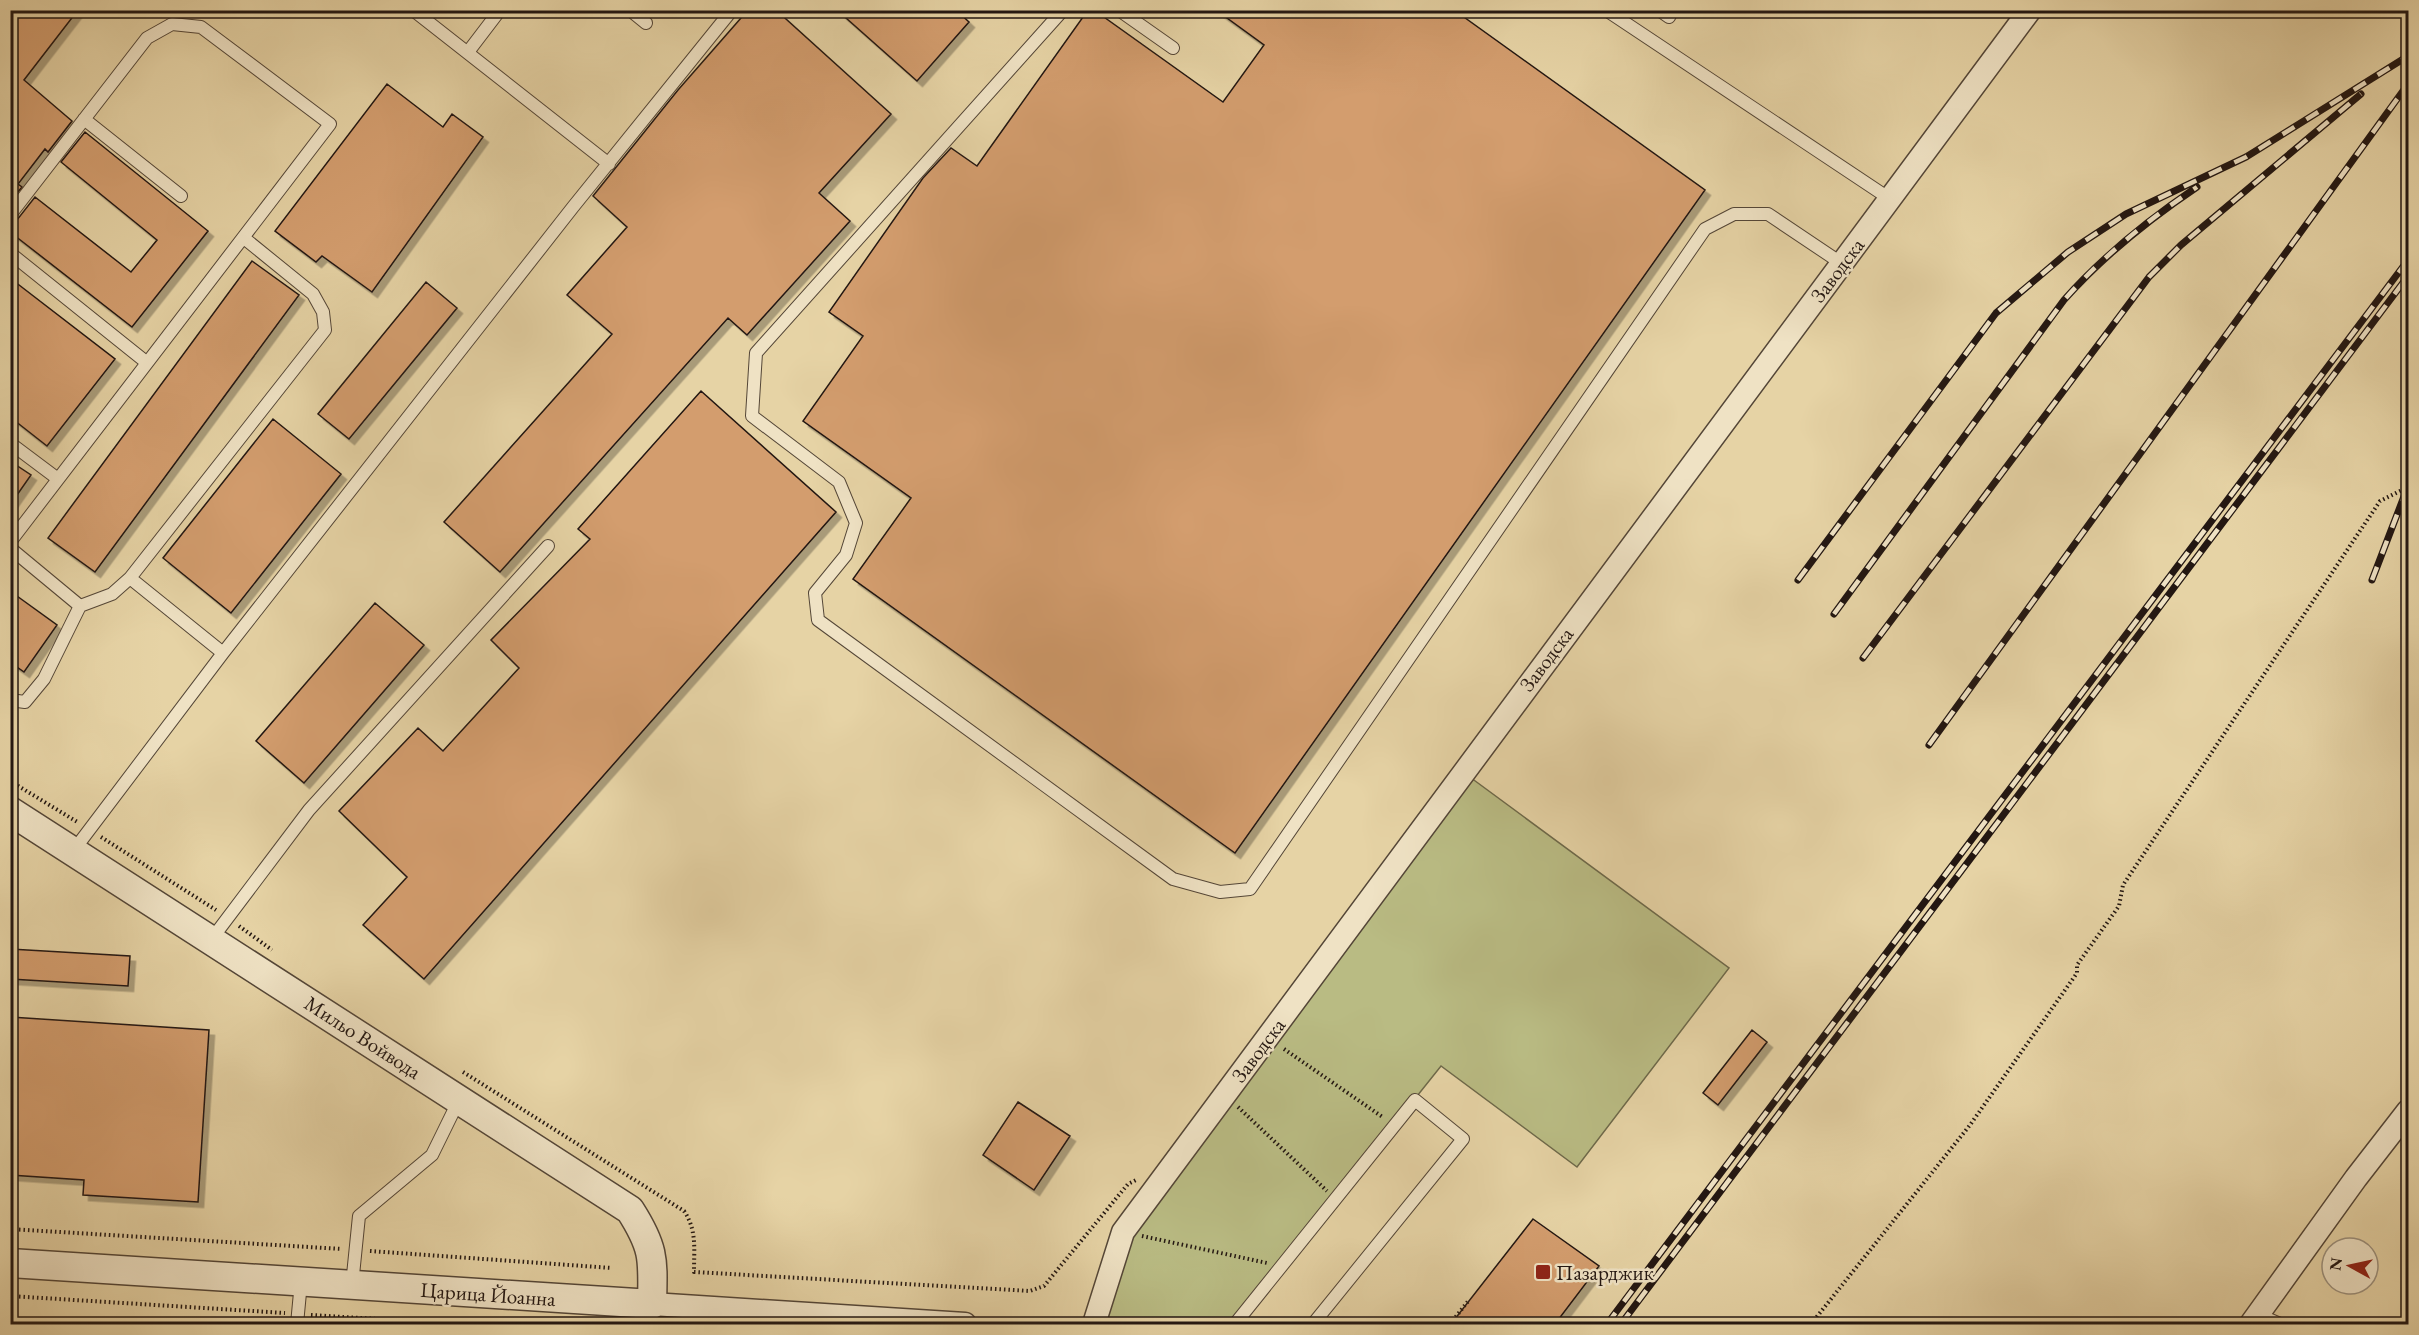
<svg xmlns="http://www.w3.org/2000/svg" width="2419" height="1335" font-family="'EB Garamond',serif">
  <defs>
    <filter id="shadow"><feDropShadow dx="5.5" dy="5.5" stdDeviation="0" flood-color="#0004"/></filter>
  </defs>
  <rect width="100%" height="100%" fill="#e6d3a5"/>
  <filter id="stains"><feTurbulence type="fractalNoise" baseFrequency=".00333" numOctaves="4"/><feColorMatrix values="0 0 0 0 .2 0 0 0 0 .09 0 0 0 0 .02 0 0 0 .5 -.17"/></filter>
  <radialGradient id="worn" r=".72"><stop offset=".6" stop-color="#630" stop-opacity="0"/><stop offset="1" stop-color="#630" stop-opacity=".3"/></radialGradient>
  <path fill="#b9bb83" stroke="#6e694a" stroke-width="1.5" d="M 1463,772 L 1729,968 L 1577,1167 L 1441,1066 L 1235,1324 L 1094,1324 L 1123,1232 Z"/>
  <path fill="#d39d6e" stroke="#231712" stroke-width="1.5" filter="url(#shadow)" d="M 18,10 L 78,10 L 24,80 L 72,121 L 48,152 L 45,149 L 18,184 L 22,187 L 10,201 L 10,21 Z
    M 748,10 L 776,10 L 891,114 L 819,193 L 850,221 L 747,335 L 728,318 L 500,572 L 444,522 L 612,334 L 567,295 L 627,227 L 593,196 L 678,90 Z
    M 837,10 L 956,10 L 969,22 L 917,81 Z
    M 1088,10 L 1094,10 L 1223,102 L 1264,45 L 1216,10 L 1454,10 L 1705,190 L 1235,853 L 853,579 L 911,498 L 803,421 L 863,336 L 829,312 L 923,178 L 951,148 L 977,166 Z
    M 387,84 L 443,127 L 452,114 L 483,137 L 372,292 L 322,256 L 316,262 L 275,231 Z
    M 85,132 L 208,231 L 132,327 L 10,232 L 10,223 L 17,220 L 35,197 L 131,272 L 157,240 L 61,162 Z
    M 252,261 L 299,295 L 95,572 L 48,538 Z
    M 10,278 L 115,359 L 47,446 L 10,417 Z
    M 426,282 L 457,308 L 349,439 L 318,414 Z
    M 701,391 L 836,512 L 424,979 L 363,925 L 407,877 L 339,811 L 418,728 L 443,751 L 519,668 L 491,640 L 590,539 L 578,529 Z
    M 273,419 L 341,474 L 231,613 L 163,558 Z
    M 10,461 L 31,475 L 10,505 Z
    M 10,591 L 57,625 L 24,672 L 10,662 Z
    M 375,603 L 424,645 L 304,783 L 256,741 Z
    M 10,949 L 130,956 L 128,986 L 10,979 Z
    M 10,1017 L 209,1030 L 198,1202 L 83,1195 L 84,1180 L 10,1175 Z
    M 1752,1030 L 1767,1042 L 1718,1105 L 1703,1093 Z
    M 1018,1102 L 1070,1136 L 1034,1190 L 983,1155 Z
    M 1533,1219 L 1599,1266 L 1555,1324 L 1451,1324 Z"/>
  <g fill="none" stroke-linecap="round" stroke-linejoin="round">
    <g stroke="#544637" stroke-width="14">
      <path id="service" d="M 413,10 L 609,164
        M 630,10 L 646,23
        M 1063,10 L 756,353 L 752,416 L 839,482 L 856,523 L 846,555 L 815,593 L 818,620 L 1173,879 L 1220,892 L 1250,889 L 1705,229 L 1734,214 L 1768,214 L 1841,263
        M 1119,10 L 1173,48
        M 1606,10 L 1890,199
        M 1659,10 L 1669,17 L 1673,10
        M 468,52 L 500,10
        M 84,119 L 181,196
        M 10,215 L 147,38 L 172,24 L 201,27 L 330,124 L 10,542
        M 10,253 L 146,362
        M 10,443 L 58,479
        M 10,548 L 80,606 L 112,594 L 130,578 L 325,330 L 323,312 L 313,294 L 244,238
        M 130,578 L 223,653
        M 10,700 L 25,702 L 44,679 L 80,606
        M 74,850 L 223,653 L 573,207 L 732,10
        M 211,940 L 309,810 L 548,546
        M 352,1285 L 359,1216 L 432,1155 L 459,1100
        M 2259,1315 L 2280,1324
        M 297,1324 L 301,1282
        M 1235,1324 L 1415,1100 L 1463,1139 L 1313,1324"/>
    </g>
    <g stroke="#544637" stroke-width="25">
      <path id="minor" d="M 652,1304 L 965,1324
        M 1094,1324 L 1123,1232 L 2030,10
        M 2251,1324 L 2356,1178 L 2408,1111"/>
    </g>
    <g stroke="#544637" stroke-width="31">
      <path id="tertiary" d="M 10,811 L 630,1210 C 655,1249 653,1260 652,1304 L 10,1263"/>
    </g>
    <path stroke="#231712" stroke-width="4" stroke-dasharray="1.5 3" stroke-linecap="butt" d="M 10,781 L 79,823
      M 101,837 L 216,910
      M 239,926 L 272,950
      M 1284,1049 L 1384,1118
      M 463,1072 L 684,1211 C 697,1230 694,1249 694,1272 L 1030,1291 L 1044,1286 L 1128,1184 L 1136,1180
      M 1238,1107 L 1327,1191
      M 10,1229 L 342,1249
      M 1142,1236 L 1267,1263
      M 370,1251 L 612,1268
      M 10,1296 L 285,1313
      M 311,1315 L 460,1324
      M 1450,1324 L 1469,1300
      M 1811,1324 L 1970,1125 L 2077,973 L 2077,965 L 2119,906 L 2123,885 L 2380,501 L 2408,487"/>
    <use href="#service" stroke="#efe2c4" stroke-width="12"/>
    <use href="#minor" stroke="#efe2c4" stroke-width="22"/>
    <use href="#tertiary" stroke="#efe2c4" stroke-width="28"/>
    <g stroke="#231712" stroke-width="7">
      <path id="rail" d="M 1798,580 L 1996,313 L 2068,252 L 2126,214 L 2246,157 L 2408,56
        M 2372,580 L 2408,486
        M 1834,614 L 2064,300 C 2104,255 2148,220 2197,187
        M 1863,658 L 2149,277 L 2181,245 L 2361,94
        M 1929,745 L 2408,84
        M 1607,1324 L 2408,260
        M 1621,1324 L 2408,276"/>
    </g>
    <use href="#rail" stroke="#efe2c4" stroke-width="4.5" stroke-dasharray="14" stroke-linecap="butt"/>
  </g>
  <rect fill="#8f2418" stroke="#efe2c4" stroke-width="2" x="1535" y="1264" width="16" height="16" rx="3"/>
  <g text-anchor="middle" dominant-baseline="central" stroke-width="5" stroke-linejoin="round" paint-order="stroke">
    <g font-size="21" fill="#231712" stroke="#efe2c4">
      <text transform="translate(1837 270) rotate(-53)">Заводска</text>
      <text transform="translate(1546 659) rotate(-53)">Заводска</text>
      <text transform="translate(363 1037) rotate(33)">Мильо Войвода</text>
      <text transform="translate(1258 1050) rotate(-53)">Заводска</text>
      <text transform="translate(488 1294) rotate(4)">Царица Йоанна</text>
    </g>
    <g font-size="21" fill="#231712" stroke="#efe2c4" text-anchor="start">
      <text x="1556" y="1272">Пазарджик</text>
    </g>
  </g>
  <rect width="2419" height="1335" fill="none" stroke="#e6d3a5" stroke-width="36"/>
  <rect x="12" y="12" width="2395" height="1311" fill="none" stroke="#231712" stroke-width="3"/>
  <rect x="18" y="18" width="2383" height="1299" fill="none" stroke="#231712" stroke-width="1.5"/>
  <g transform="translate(2350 1266) rotate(278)"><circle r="28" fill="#efe2c4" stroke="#9d917d" stroke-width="1.5"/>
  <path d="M0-4.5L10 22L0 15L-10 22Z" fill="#8f2418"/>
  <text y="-9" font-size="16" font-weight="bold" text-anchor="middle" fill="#231712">N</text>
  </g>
  <rect width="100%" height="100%" filter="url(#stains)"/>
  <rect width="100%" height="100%" fill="url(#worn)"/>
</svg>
